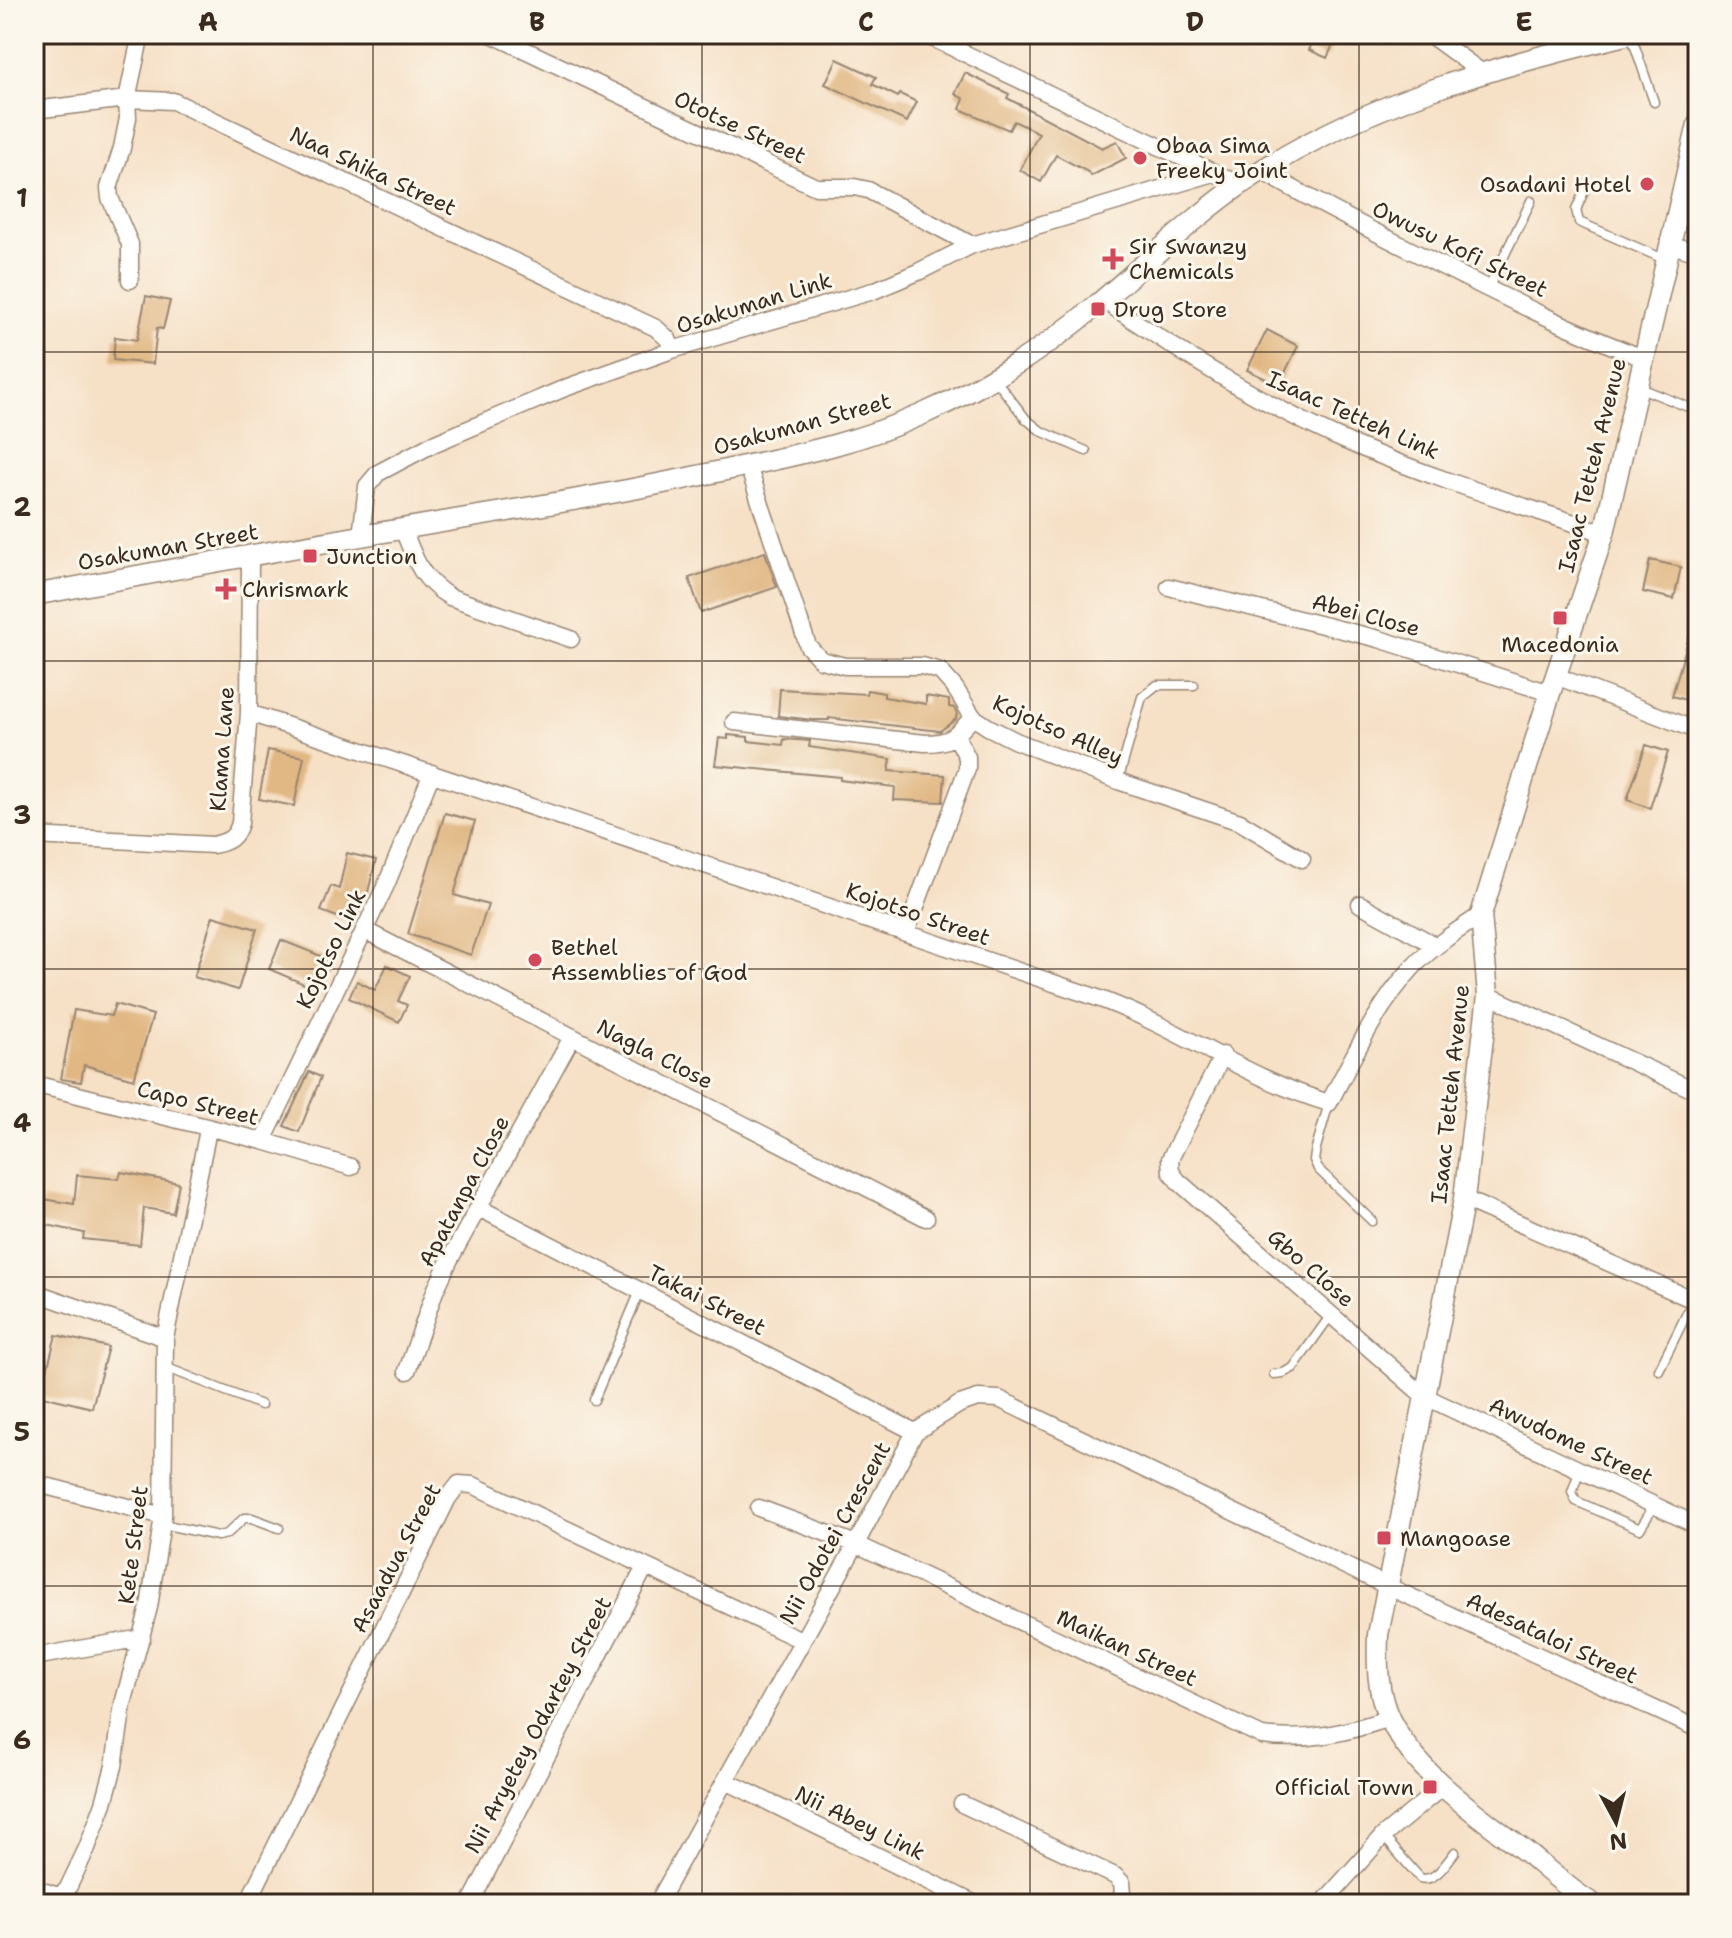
<svg xmlns="http://www.w3.org/2000/svg" width="1732" height="1938" font-family="'Shantell Sans',sans-serif">
  <rect width="100%" height="100%" fill="#fbf7ec"/>
  <filter id="ink" filterUnits="userSpaceOnUse"><feTurbulence type="fractalNoise" baseFrequency=".0125" numOctaves="2"/><feDisplacementMap in="SourceGraphic" scale="16" xChannelSelector="R" yChannelSelector="G"/><feConvolveMatrix kernelMatrix="1 2 1 2 8 2 1 2 1" color-interpolation-filters="sRGB"/></filter>
  <filter id="wash" filterUnits="userSpaceOnUse"><feTurbulence type="fractalNoise" baseFrequency=".006" numOctaves="4" result="noise"/><feDisplacementMap in="SourceGraphic" scale="32" xChannelSelector="R" yChannelSelector="G"/><feGaussianBlur stdDeviation="1.8" result="paint"/><feColorMatrix in="noise" values="0 0 0 0 0 0 0 0 0 0 0 0 0 0 0 0 0 1.4 0 .05"/><feComposite in="paint" operator="in"/></filter>
  <g filter="url(#wash)">
    <rect width="100%" height="100%" fill="#f6e0c6"/>
    <g id="blocks">
      <path fill="#e1b783" d="M 1316,34 L 1338,34 L 1327,58 L 1309,50 Z
        M 837,59 L 876,77 L 872,84 L 898,97 L 900,94 L 917,102 L 907,122 L 825,84 Z
        M 965,73 L 1009,94 L 1007,98 L 1102,148 L 1117,141 L 1126,158 L 1091,176 L 1088,172 L 1056,155 L 1041,182 L 1020,170 L 1039,133 L 1014,121 L 1009,130 L 960,109 L 964,99 L 955,94 Z
        M 146,296 L 170,301 L 163,329 L 157,328 L 153,364 L 113,360 L 115,337 L 137,340 Z
        M 1267,330 L 1298,346 L 1279,385 L 1247,370 Z
        M 765,552 L 777,587 L 701,613 L 689,578 Z
        M 1650,560 L 1681,567 L 1674,599 L 1643,592 Z
        M 1694,619 L 1698,619 L 1698,684 L 1693,702 L 1672,696 Z
        M 780,689 L 866,694 L 867,690 L 884,693 L 884,697 L 926,704 L 926,696 L 949,700 L 949,707 L 954,708 L 957,712 L 956,719 L 940,731 L 829,718 L 829,720 L 813,720 L 778,716 Z
        M 728,735 L 748,737 L 748,741 L 783,745 L 784,739 L 810,741 L 809,747 L 891,759 L 889,771 L 945,775 L 943,802 L 894,800 L 895,787 L 840,780 L 840,777 L 715,765 L 719,738 L 728,739 Z
        M 1646,745 L 1668,752 L 1650,808 L 1627,800 Z
        M 268,750 L 304,757 L 294,806 L 259,799 Z
        M 445,813 L 475,821 L 454,895 L 488,905 L 471,955 L 408,934 Z
        M 347,853 L 376,860 L 367,896 L 364,895 L 353,923 L 321,911 L 331,886 L 339,889 Z
        M 213,916 L 257,929 L 238,990 L 194,977 Z
        M 281,940 L 331,960 L 318,990 L 269,969 Z
        M 387,965 L 410,976 L 398,1001 L 407,1005 L 399,1022 L 349,998 L 357,981 L 375,990 Z
        M 115,1004 L 153,1015 L 134,1079 L 84,1065 L 81,1082 L 61,1079 L 74,1010 L 111,1016 Z
        M 309,1072 L 321,1077 L 299,1132 L 284,1126 Z
        M 121,1172 L 179,1183 L 173,1213 L 144,1208 L 140,1245 L 83,1239 L 84,1233 L 38,1223 L 43,1199 L 74,1204 L 77,1175 L 119,1179 Z
        M 56,1335 L 108,1347 L 92,1408 L 34,1394 L 34,1364 L 47,1370 Z"/>
    </g>
  </g>
  <g filter="url(#ink)">
    <use href="#blocks" fill-opacity="0" stroke="#988572" stroke-width="2"/>
    <g fill="none" stroke-linecap="round" stroke-linejoin="round">
      <g stroke="#988572" stroke-width="11">
        <path id="service" d="M 1631,35 L 1654,102
          M 1585,189 L 1576,210 L 1579,222 L 1666,260
          M 1488,289 L 1531,201
          M 994,378 L 1026,419 L 1041,431 L 1086,451
          M 1638,387 L 1698,411
          M 1118,781 L 1142,697 L 1157,685 L 1194,685
          M 1329,1103 L 1316,1148 L 1314,1160 L 1318,1169 L 1372,1221
          M 165,1367 L 261,1405
          M 1659,1370 L 1693,1301
          M 1274,1374 L 1283,1373 L 1293,1368 L 1331,1315
          M 594,1400 L 640,1291
          M 1580,1469 L 1572,1492 L 1576,1501 L 1640,1529 L 1654,1506
          M 162,1524 L 218,1536 L 227,1534 L 244,1518 L 252,1518 L 279,1528
          M 1383,1836 L 1420,1878 C 1435,1883 1446,1863 1455,1852"/>
      </g>
      <g stroke="#988572" stroke-width="19">
        <path id="minor" d="M 491,34 L 816,187 L 854,187 L 868,190 L 972,245
          M 924,34 L 1240,185
          M 1429,34 L 1481,72
          M 34,110 L 127,99 L 173,101 L 656,328 L 668,339 L 672,350
          M 1262,171 C 1318,204 1377,233 1436,263 C 1504,297 1572,331 1643,358
          M 1672,245 L 1698,253
          M 130,280 L 130,244 L 110,198 L 109,188 L 122,148 L 128,118 L 127,99 L 141,34
          M 1103,300 C 1184,355 1266,407 1357,446 C 1437,480 1521,505 1604,533
          M 748,466 L 808,646 L 821,660 L 845,666 L 922,666 L 940,671 L 955,688 L 973,717 L 988,727 L 1016,741 L 1118,781 L 1240,822 L 1302,859
          M 403,529 C 415,559 420,579 450,597 L 571,639
          M 361,536 L 367,486 L 378,473 L 433,444 L 565,388 L 672,350 L 873,291 L 918,272 L 972,245 L 1214,173
          M 1169,587 L 1379,639 L 1550,693
          M 1556,676 L 1698,731
          M 249,713 C 530,806 812,900 1092,996 C 1173,1024 1247,1079 1329,1103 C 1354,1056 1377,1006 1413,967 C 1433,946 1457,931 1481,915
          M 734,722 L 925,743 C 952,743 956,736 973,717
          M 34,836 L 213,845 C 228,842 236,838 240,823 L 249,713 L 250,557
          M 1360,904 L 1436,946
          M 364,930 L 926,1218
          M 906,933 L 967,769 L 967,757 L 956,736
          M 1488,995 L 1698,1092
          M 1223,1055 L 1170,1159 L 1171,1172 L 1178,1181 L 1424,1396 L 1698,1526
          M 34,1084 L 263,1141 L 351,1167
          M 263,1141 L 386,885 L 432,773
          M 1464,1199 L 1698,1302
          M 479,1208 L 915,1432
          M 34,1292 L 165,1338
          M 407,1371 L 435,1291 L 449,1261 L 572,1037
          M 34,1483 L 163,1516
          M 759,1508 L 856,1544 L 1262,1736 C 1307,1742 1347,1733 1389,1718
          M 34,1657 L 142,1638
          M 726,1781 L 975,1904
          M 962,1804 L 1115,1876 L 1122,1883 L 1123,1893 L 1117,1904
          M 34,1888 L 58,1896
          M 54,1904 L 58,1896 L 67,1890 L 87,1848 L 104,1803 L 114,1766 L 123,1704 L 149,1607 L 163,1516 L 165,1338 L 208,1130
          M 247,1904 L 448,1498 L 459,1484 L 473,1485 L 801,1640
          M 470,1904 L 645,1567
          M 657,1904 L 856,1544 L 915,1432 L 960,1404 L 978,1398 L 999,1399 L 1387,1586 L 1698,1729
          M 1322,1904 L 1383,1836 L 1442,1787"/>
      </g>
      <g stroke="#988572" stroke-width="23">
        <path id="tertiary" d="M 34,595 C 195,565 357,536 520,509 C 594,497 667,483 740,467 C 802,454 865,440 923,414 C 986,386 1046,348 1098,304 C 1146,264 1192,218 1244,182 C 1360,103 1495,67 1629,34
          M 1593,1904 C 1571,1891 1550,1872 1530,1855 C 1480,1816 1420,1778 1390,1720 C 1377,1694 1377,1663 1378,1635 L 1464,1199 L 1488,995 L 1481,915 L 1550,693 L 1604,533 L 1698,124"/>
      </g>
      <use href="#service" stroke="#fff" stroke-width="8"/>
      <use href="#minor" stroke="#fff" stroke-width="16"/>
      <use href="#tertiary" stroke="#fff" stroke-width="20"/>
    </g>
  </g>
  <path fill="none" stroke="#3b2a1e" stroke-width="2" stroke-opacity="0.55" d="M 373,34 L 373,1904M 702,34 L 702,1904M 1030,34 L 1030,1904M 1359,34 L 1359,1904M 34,352 L 1698,352M 34,661 L 1698,661M 34,969 L 1698,969M 34,1277 L 1698,1277M 34,1586 L 1698,1586"/>
  <g fill="#d1495b" stroke="#fbf7ec" stroke-width="3">
    <circle cx="1140" cy="158" r="8"/>
    <circle cx="1647" cy="184" r="8"/>
    <path d="M1109 247h8v8h8v8h-8v8h-8v-8h-8v-8h8z"/>
    <rect x="1090" y="301" width="16" height="16" rx="4"/>
    <rect x="302" y="548" width="16" height="16" rx="4"/>
    <path d="M222 577h8v8h8v8h-8v8h-8v-8h-8v-8h8z"/>
    <rect x="1552" y="610" width="16" height="16" rx="4"/>
    <circle cx="535" cy="960" r="8"/>
    <rect x="1376" y="1530" width="16" height="16" rx="4"/>
    <rect x="1422" y="1779" width="16" height="16" rx="4"/>
  </g>
  <g text-anchor="middle" dominant-baseline="central" stroke-width="6" stroke-linejoin="round" paint-order="stroke">
    <g font-size="22" fill="#3b2a1e" stroke="#fbf7ec">
      <text transform="translate(740 127) rotate(25)">Ototse Street</text>
      <text transform="translate(373 171) rotate(25)">Naa Shika Street</text>
      <text transform="translate(1460 249) rotate(26)">Owusu Kofi Street</text>
      <text transform="translate(754 303) rotate(-17)">Osakuman Link</text>
      <text transform="translate(1353 415) rotate(24)">Isaac Tetteh Link</text>
      <text transform="translate(802 424) rotate(-15)">Osakuman Street</text>
      <text transform="translate(1592 465) rotate(-76)">Isaac Tetteh Avenue</text>
      <text transform="translate(168 547) rotate(-10)">Osakuman Street</text>
      <text transform="translate(1366 615) rotate(15)">Abei Close</text>
      <text transform="translate(1058 730) rotate(24)">Kojotso Alley</text>
      <text transform="translate(222 749) rotate(-86)">Klama Lane</text>
      <text transform="translate(918 914) rotate(19)">Kojotso Street</text>
      <text transform="translate(331 949) rotate(-64)">Kojotso Link</text>
      <text transform="translate(655 1054) rotate(27)">Nagla Close</text>
      <text transform="translate(1450 1094) rotate(-84)">Isaac Tetteh Avenue</text>
      <text transform="translate(198 1103) rotate(14)">Capo Street</text>
      <text transform="translate(464 1191) rotate(-62)">Apatanpa Close</text>
      <text transform="translate(1311 1268) rotate(41)">Gbo Close</text>
      <text transform="translate(707 1300) rotate(27)">Takai Street</text>
      <text transform="translate(1571 1441) rotate(25)">Awudome Street</text>
      <text transform="translate(835 1533) rotate(-61)">Nii Odotei Crescent</text>
      <text transform="translate(133 1545) rotate(-83)">Kete Street</text>
      <text transform="translate(396 1558) rotate(-62)">Asaadua Street</text>
      <text transform="translate(1552 1638) rotate(25)">Adesataloi Street</text>
      <text transform="translate(1127 1648) rotate(25)">Maikan Street</text>
      <text transform="translate(538 1725) rotate(-62)">Nii Aryetey Odartey Street</text>
      <text transform="translate(860 1823) rotate(26)">Nii Abey Link</text>
    </g>
    <g font-size="22" fill="#3b2a1e" stroke="#fbf7ec" text-anchor="start">
      <text x="1156" y="145">Obaa Sima<tspan x="1156" dy="25">Freeky Joint</tspan></text>
      <text x="1631" y="184" text-anchor="end">Osadani Hotel</text>
      <text x="1129" y="246">Sir Swanzy<tspan x="1129" dy="25">Chemicals</tspan></text>
      <text x="1114" y="309">Drug Store</text>
      <text x="326" y="556">Junction</text>
      <text x="242" y="589">Chrismark</text>
      <text x="1560" y="644" text-anchor="middle">Macedonia</text>
      <text x="551" y="947">Bethel<tspan x="551" dy="25">Assemblies of God</tspan></text>
      <text x="1400" y="1538">Mangoase</text>
      <text x="1414" y="1787" text-anchor="end">Official Town</text>
    </g>
  </g>
  <rect width="1732" height="1938" fill="none" stroke="#fbf7ec" stroke-width="88"/>
  <g transform="translate(1616 1822) rotate(173)" stroke="#fbf7ec" stroke-width="6" paint-order="stroke">
  <path d="M0-6L14 30L0 20L-14 30Z" fill="#3b2a1e"/>
  <text y="-12" font-size="22" font-weight="bold" text-anchor="middle" fill="#3b2a1e">N</text>
  </g>
  <rect x="44" y="44" width="1644" height="1850" fill="none" stroke="#3b2a1e" stroke-width="3"/>
  <g font-size="26" text-anchor="middle" font-weight="bold" fill="#3b2a1e">
    <text x="208" y="31">A</text>
    <text x="537" y="31">B</text>
    <text x="866" y="31">C</text>
    <text x="1195" y="31">D</text>
    <text x="1524" y="31">E</text>
    <text x="22" y="207">1</text>
    <text x="22" y="516">2</text>
    <text x="22" y="824">3</text>
    <text x="22" y="1132">4</text>
    <text x="22" y="1441">5</text>
    <text x="22" y="1749">6</text>
  </g>
</svg>
